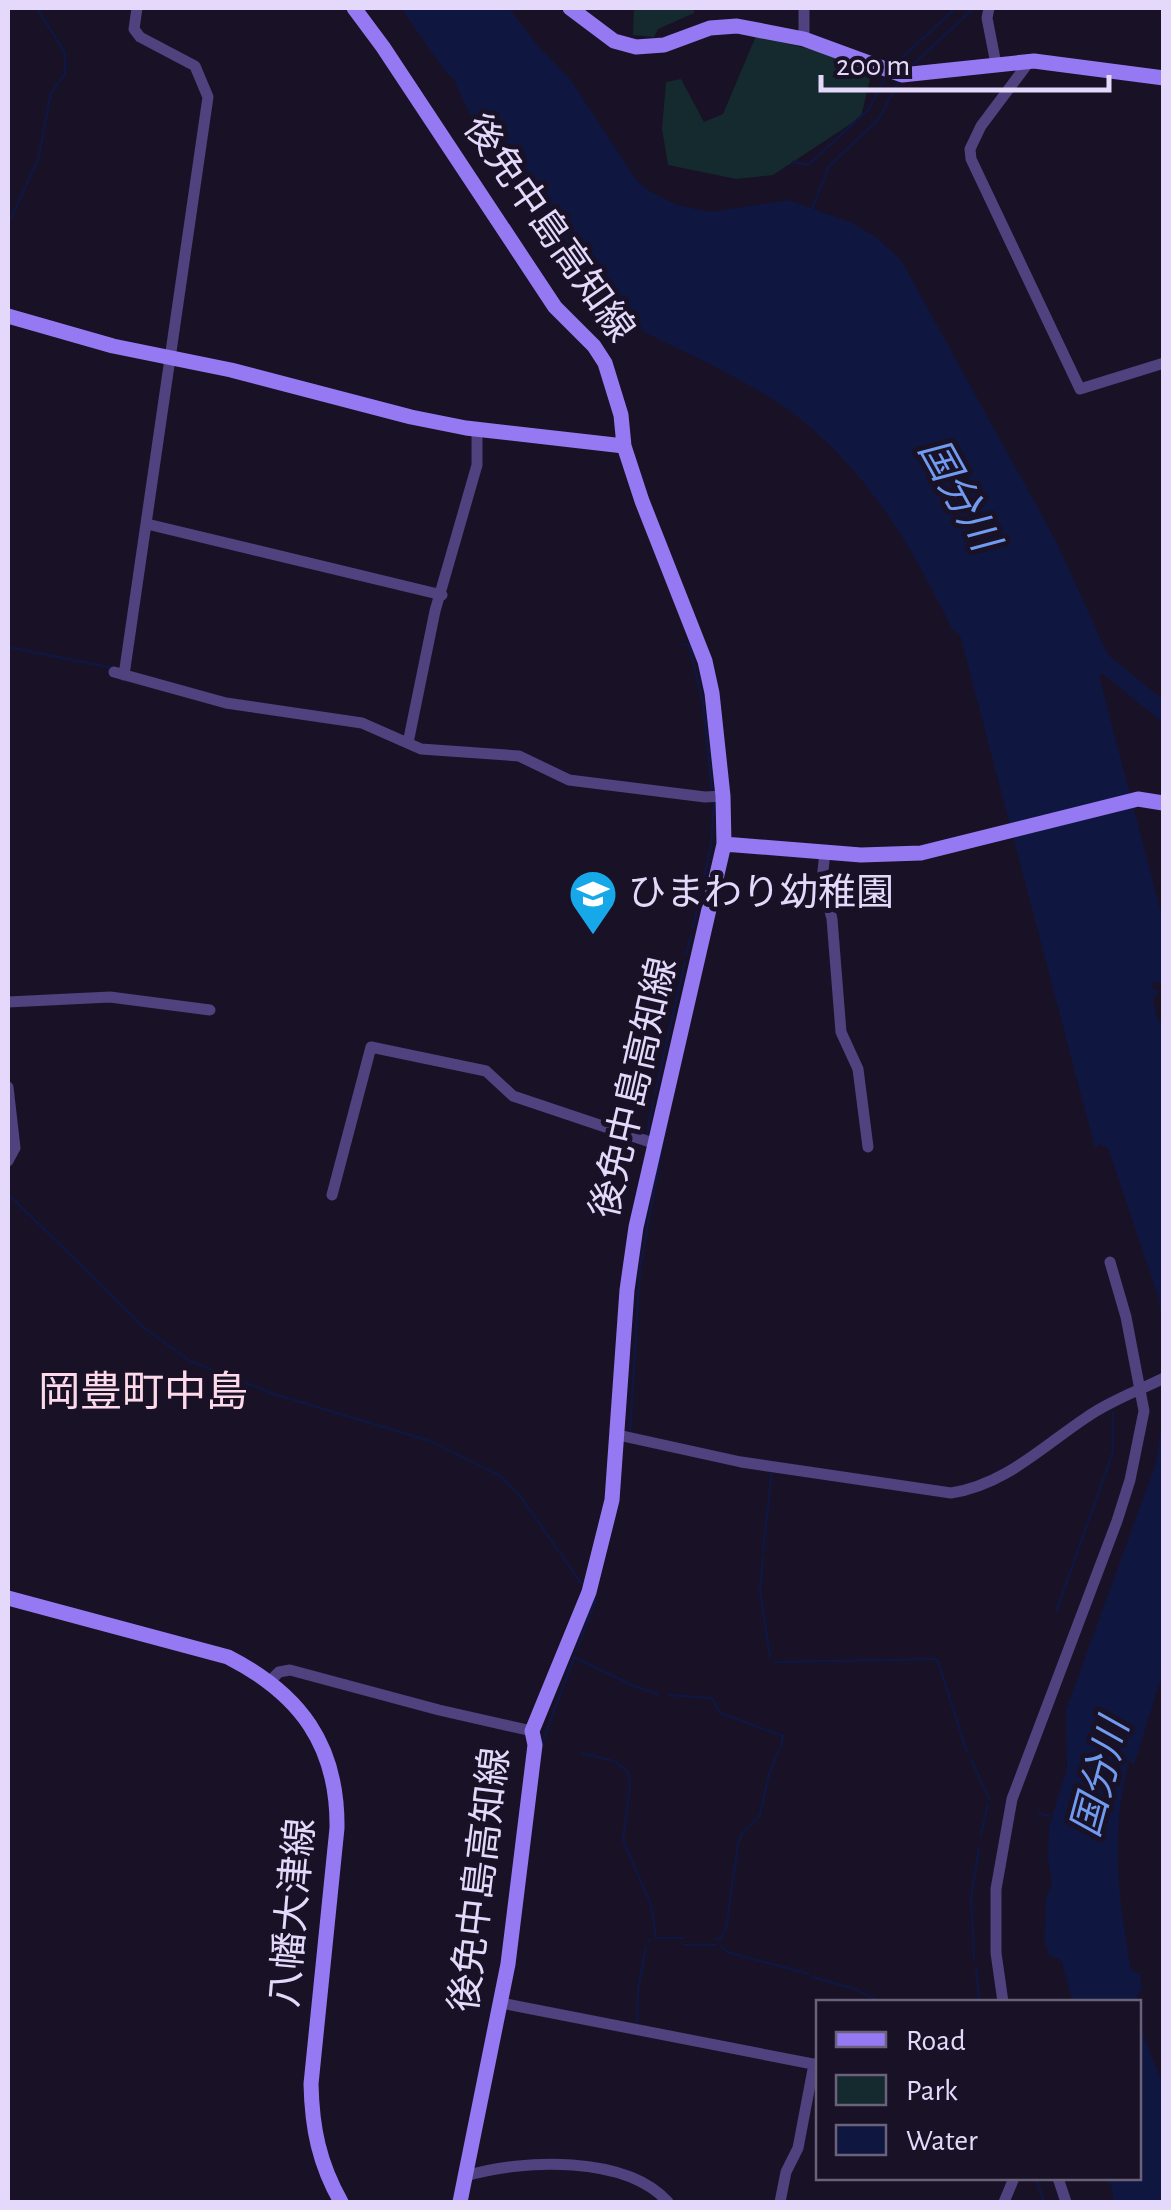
<svg xmlns="http://www.w3.org/2000/svg" width="1171" height="2210" font-family="'Alegreya Sans','Noto Sans JP',sans-serif">
  <rect width="100%" height="100%" fill="#191125"/>
  <path fill="#152a2e" d="M 634,8 L 694,8 L 694,13 L 658,29 L 654,37 L 633,35 Z
    M 756,36 L 826,53 L 870,79 L 861,117 L 773,175 L 736,179 L 668,165 L 662,129 L 666,82 L 681,79 L 704,122 L 723,114 Z"/>
  <path fill="#0f1740" d="M 401,8 L 509,8 L 537,45 L 570,79 L 637,181 L 651,192 L 677,205 L 711,212 L 789,200 L 852,223 L 877,238 L 901,260 L 1056,541 L 1108,655 L 1105,673 L 1099,676 L 1164,924 L 1163,982 L 1154,982 L 1152,987 L 1159,992 L 1153,998 L 1157,1019 L 1164,1025 L 1164,1668 L 1134,1765 L 1129,1760 C 1110,1837 1118,1893 1131,1970 L 1140,1974 L 1142,1989 L 1137,1996 L 1138,2002 L 1073,2002 L 1061,1960 L 1049,1955 L 1044,1940 L 1046,1898 L 1052,1884 L 1048,1858 L 1049,1827 L 1067,1768 L 1066,1710 L 1156,1463 L 1161,1427 L 1163,1338 L 1159,1299 L 1108,1148 L 1100,1144 L 1095,1148 L 960,635 L 952,629 C 910,542 860,458 777,402 C 758,389 737,379 717,368 C 670,342 618,327 581,285 L 481,138 L 453,78 L 447,74 Z
    M 1139,2004 L 1144,2037 L 1163,2086 L 1163,2202 L 1114,2202 L 1111,2185 L 1105,2180 L 1138,2178 Z"/>
  <g fill="none" stroke-linecap="round" stroke-linejoin="round">
    <path stroke="#0f1740" stroke-width="2.5" d="M 895,64 L 956,8
      M 909,68 L 974,8
      M 793,162 L 808,165 L 868,110 L 887,75
      M 812,209 L 829,166 L 879,119 L 898,82
      M 8,224 L 38,160 L 51,93 L 65,74 L 65,53 L 37,8
      M 681,644 L 689,645 L 703,702 L 712,790
      M 8,647 L 113,668
      M 693,927 L 711,845 L 714,801
      M 686,954 L 691,936
      M 655,1093 L 685,962
      M 647,1134 L 653,1101
      M 8,1194 L 147,1330 L 190,1361 L 274,1394 L 430,1441 L 499,1475 L 518,1493 L 581,1583
      M 630,1433 L 640,1269 L 663,1141
      M 763,1552 L 772,1469
      M 763,1557 L 760,1592 L 770,1656
      M 1056,1612 L 1113,1452 L 1113,1412
      M 577,1649 L 596,1599
      M 574,1657 L 636,1687 L 658,1694
      M 774,1662 L 937,1659 L 967,1752
      M 668,1695 L 712,1698 L 720,1713 L 783,1736 L 781,1747
      M 542,1743 L 575,1655
      M 582,1753 L 614,1761 L 628,1772 L 630,1785 L 623,1840 L 651,1905 L 656,1938 L 683,1938
      M 971,1759 L 989,1799
      M 1038,1813 L 1050,1816
      M 981,1835 L 988,1803
      M 716,1939 L 721,1938 L 726,1929 L 738,1843 L 742,1833 L 760,1815 L 769,1774 L 779,1750
      M 647,1941 L 651,1940
      M 684,1945 L 717,1945
      M 721,1946 L 727,1952 L 809,1974
      M 974,1958 L 971,1897 L 979,1848
      M 976,1966 L 979,2002
      M 812,1977 L 855,1989 L 881,2002
      M 637,2024 L 638,1989 L 646,1947
      M 1036,2178 L 1044,2202"/>
    <path stroke="#0f1740" stroke-width="18" d="M 1088,650 L 1164,712"/>
    <path stroke="#50417f" stroke-width="11" d="M 989,8 L 987,18 L 996,64
      M 804,39 L 804,8
      M 1029,62 L 981,126 L 970,149 L 971,159 L 1080,389 L 1164,363
      M 147,524 L 442,595
      M 114,672 L 226,703 L 362,723 L 421,749 L 519,756 L 569,780 L 705,797 L 723,796
      M 124,675 L 208,97 L 195,66 L 140,37 L 134,29 L 137,8
      M 408,743 L 435,611 L 477,465 L 477,429
      M 825,852 L 822,880 L 832,919 L 841,1032 L 858,1069 L 868,1147
      M 8,1002 L 110,997 L 210,1010
      M 8,1087 L 15,1148 L 8,1161
      M 332,1195 L 371,1047 L 486,1071 L 513,1096 L 653,1143
      M 618,1435 L 741,1462 L 951,1493 C 1005,1485 1043,1446 1087,1417 C 1111,1400 1138,1391 1164,1378
      M 269,1682 L 279,1672 L 290,1670 L 439,1710 L 532,1731
      M 1003,2002 L 996,1953 L 996,1889 L 1012,1799 L 1117,1521 L 1130,1480 L 1144,1411 L 1126,1317 L 1110,1262
      M 501,2003 L 818,2065
      M 466,2176 C 522,2159 626,2155 668,2202
      M 1058,2178 L 1066,2202
      M 780,2202 L 786,2172 L 798,2148 L 814,2064
      M 1004,2202 L 1014,2178"/>
    <path stroke="#9579f2" stroke-width="15" d="M 354,8 L 383,47 L 555,307 L 594,346 L 605,363 L 621,415 L 624,446 L 642,501 L 705,661 L 712,693 L 723,796 L 724,844 L 636,1227 L 627,1290 L 612,1500 L 589,1592 L 532,1731 L 535,1745 L 508,1964 L 460,2202
      M 570,8 L 614,41 L 636,47 L 664,45 L 710,28 L 737,26 L 804,39 L 902,75 L 1034,61 L 1164,78
      M 8,316 L 113,346 L 231,370 L 411,417 L 466,428 L 624,446
      M 724,844 L 861,855 L 921,853 L 1138,799 L 1163,803
      M 8,1598 L 228,1657 C 300,1694 338,1745 337,1828 L 311,2084 C 312,2128 319,2163 341,2202"/>
  </g>
  <defs>
    <g id="school-pin" transform="scale(2.5)"><path d="M0 17L-7.5 6A9.5 9.5 0 1 1 7.5 6Z" fill="#17a8e9" stroke="#191125"/><path d="M0-5L7-2L0 1L-7-2ZM-4 1L0 2.5L4 1V4Q0 6-4 4Z" fill="#fff"/></g>
  </defs>
  <g fill-rule="evenodd">
    <use href="#school-pin" x="593" y="894"/>
  </g>
  <g text-anchor="middle" dominant-baseline="central" stroke-width="10" stroke-linejoin="round" paint-order="stroke">
    <g font-size="38" fill="#e4d9fb" stroke="#191125">
      <text transform="translate(548 229) rotate(55)">後免中島高知線</text>
      <text transform="translate(635 1088) rotate(-77)">後免中島高知線</text>
      <text transform="translate(481 1880) rotate(-83)">後免中島高知線</text>
      <text transform="translate(294 1913) rotate(-85)">八幡大津線</text>
    </g>
    <g font-size="38" fill="#e4d9fb" stroke="#191125" text-anchor="start">
      <text x="628" y="894">ひまわり幼稚園</text>
    </g>
    <g font-size="40" font-style="italic" fill="#709bf1" stroke="#191125">
      <text transform="translate(958 495) rotate(61)">国分川</text>
      <text transform="translate(1101 1778) rotate(-75)">国分川</text>
    </g>
    <g font-size="42" fill="#fcdae9" stroke="#191125">
      <text x="143" y="1393">岡豊町中島</text>
    </g>
  </g>
  <rect width="1171" height="2210" fill="none" stroke="#e4d9fb" stroke-width="20"/>
  <rect x="816" y="2000" width="325" height="180" fill="#191125" stroke="#6a617b" stroke-width="2.5"/>
  <rect x="836" y="2032" width="50" height="15" fill="#9579f2" stroke="#6a617b" stroke-width="2.5"/>
  <text x="906" y="2050" font-size="30" fill="#e4d9fb">Road</text>
  <rect x="836" y="2075" width="50" height="30" fill="#152a2e" stroke="#6a617b" stroke-width="2.5"/>
  <text x="906" y="2100" font-size="30" fill="#e4d9fb">Park</text>
  <rect x="836" y="2125" width="50" height="30" fill="#0f1740" stroke="#6a617b" stroke-width="2.5"/>
  <text x="906" y="2150" font-size="30" fill="#e4d9fb">Water</text>
  <path d="M821 75v15h288v-15" fill="none" stroke="#e4d9fb" stroke-width="5"/>
  <text x="836" y="75" font-size="30" fill="#e4d9fb" stroke="#191125" stroke-width="8" paint-order="stroke">200 m</text>
</svg>
